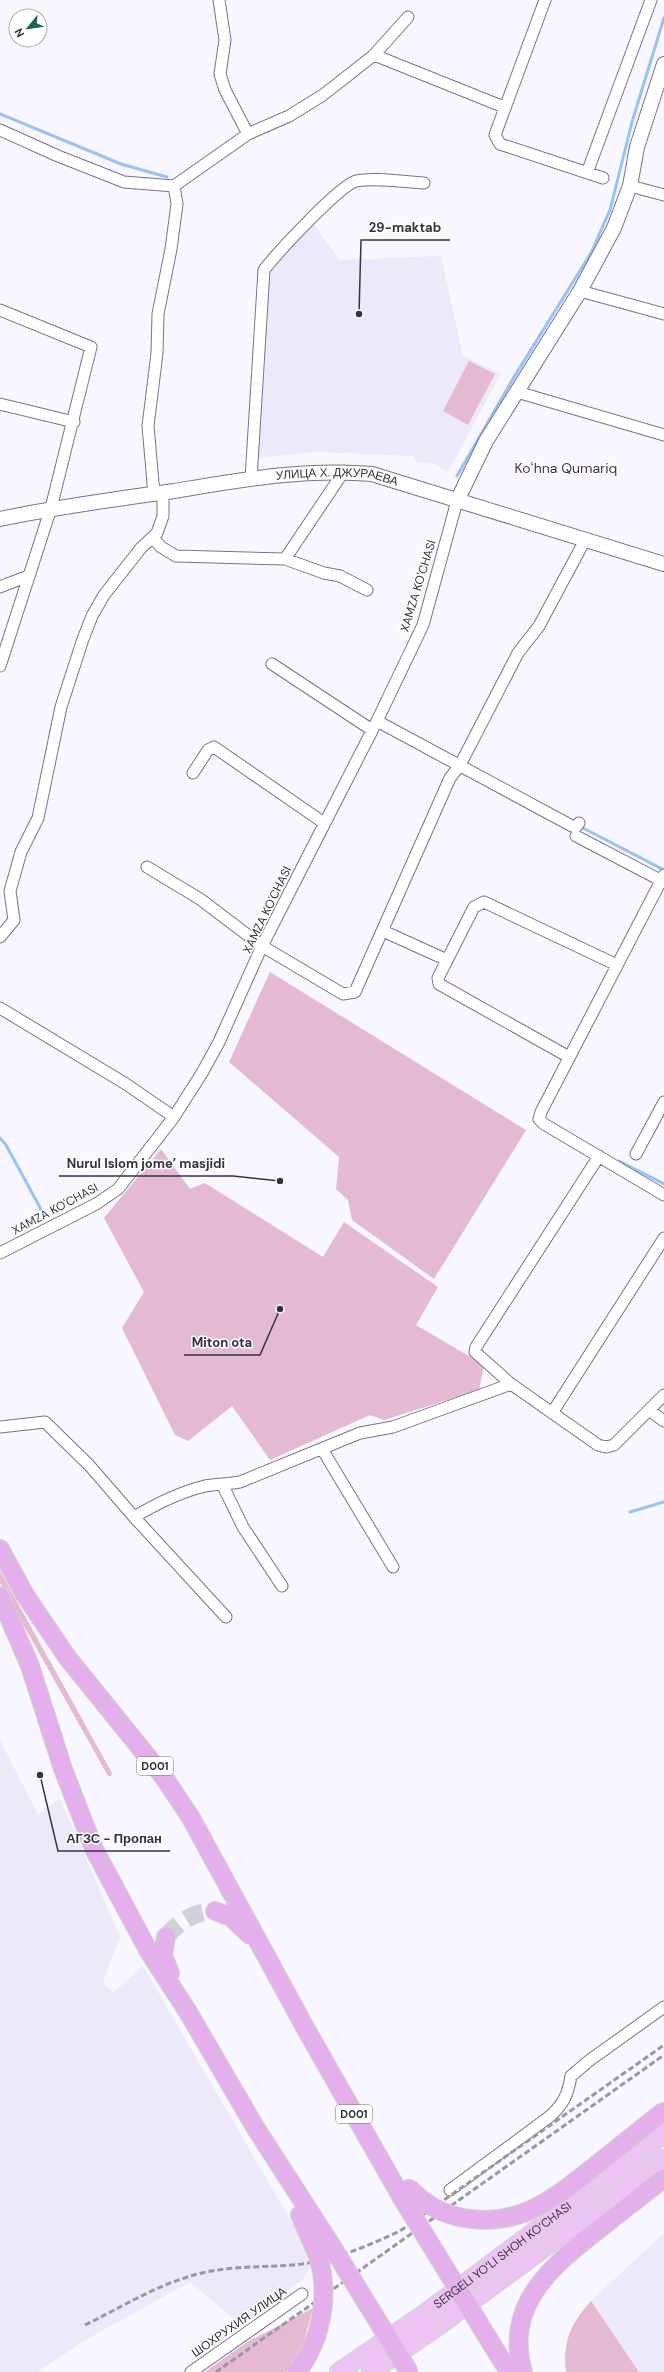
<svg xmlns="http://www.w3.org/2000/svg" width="664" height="2372" font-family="'DM Sans',sans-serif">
  <rect width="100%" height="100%" fill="#f8f6fe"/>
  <path fill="#ede8fa" d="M 314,224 L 339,260 L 441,256 L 463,356 L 501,373 L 448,472 L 435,464 L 416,462 L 414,456 L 319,452 L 254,458 L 269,272 L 272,265 Z
    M 0,1740 L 38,1815 L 60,1799 L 120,1937 L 103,1982 L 113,1993 L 143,1966 L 302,2240 L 311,2267 L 303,2279 L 247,2320 L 234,2319 L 190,2282 L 89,2338 L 37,2372 L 0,2372 Z
    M 664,2233 L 664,2372 L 639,2372 L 591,2301 Z"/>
  <path fill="#e3bacf" d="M 469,361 L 495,374 L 468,425 L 443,411 Z
    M 270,972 L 526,1130 L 434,1279 L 352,1220 L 348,1200 L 336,1189 L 339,1157 L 229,1062 Z
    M 161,1149 L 190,1189 L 205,1183 L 323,1257 L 344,1222 L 438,1287 L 416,1325 L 484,1365 L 479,1390 L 384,1420 L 370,1415 L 270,1460 L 232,1406 L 188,1441 L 175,1435 L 122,1328 L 144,1292 L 104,1218 Z
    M 0,1571 L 112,1773 L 111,1776 L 108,1776 L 0,1583 Z
    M 591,2301 L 639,2372 L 566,2372 C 562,2342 571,2323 591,2301 Z
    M 313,2308 L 302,2348 L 287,2372 L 205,2372 L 247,2342 Z"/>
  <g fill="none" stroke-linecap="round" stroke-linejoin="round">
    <path stroke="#95c3f6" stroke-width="3" d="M 0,114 L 121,164 L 167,177
      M 457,476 L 514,377 L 591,253 L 610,210 L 632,122 L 664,18
      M 579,826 L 664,870
      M 0,1138 L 6,1145 L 43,1213
      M 619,1161 L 664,1184
      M 630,1512 L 664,1502"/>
    <path stroke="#d1cfd8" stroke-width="18" stroke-dasharray="18 9" stroke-linecap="butt" d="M 166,1937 C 178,1922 195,1911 215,1911"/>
    <g stroke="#7b7191" stroke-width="13">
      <path id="minor" d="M 219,0 L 225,40 L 220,74 L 225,90 L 248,134
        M 545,0 L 495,135 L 500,144 L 603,178
        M 374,55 L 408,17
        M 0,130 L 58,156 L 124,182 L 174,186 L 248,134 L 289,116 L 323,95 L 374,55 L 504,107
        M 587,173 L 651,0
        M 630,186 L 664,195
        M 580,291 L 664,314
        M 0,310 L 91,347 L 51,508 L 0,666
        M 517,392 L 664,435
        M 0,404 L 74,422
        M 251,479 L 264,270 C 277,253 339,186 356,181 C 374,177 404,182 424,183
        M 154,494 L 148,426 L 157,353 L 158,314 L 171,249 L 177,204 L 174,186
        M 153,538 L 161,547 L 176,556 L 285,559 L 324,573 L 340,576 L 367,590
        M 285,559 L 344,471
        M 0,587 L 28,576
        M 272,664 L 372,730
        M 377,721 L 572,826 L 576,827 L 579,823
        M 193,773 L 208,750 L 214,747 L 324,823
        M 576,836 L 664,882
        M 147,867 L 200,899 L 262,946 L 343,994 L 355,992 L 450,778 L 460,765 L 518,653 L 539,626 L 585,540
        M 664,875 L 541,1112 L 539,1119 L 544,1124 L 664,1195
        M 383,931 L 447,960
        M 0,937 L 14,920 L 10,891 L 21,852 L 38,818 L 61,707 L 83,639 L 92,616 L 104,595 L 141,548 L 157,533 L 163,516 L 163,492
        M 0,1008 L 126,1084 L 174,1117
        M 569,1057 L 439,984 L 438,978 L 474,907 L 484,902 L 617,965
        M 636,1154 L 664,1102
        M 599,1156 L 476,1347 L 475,1352 L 511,1384 L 598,1445 L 606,1447 L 614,1445 L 664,1395
        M 0,1253 L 96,1204 L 118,1189 L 174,1117 L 202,1073 L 219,1042 L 262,946 L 377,721 L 423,625 L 457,501
        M 649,1410 L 664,1421
        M 552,1413 L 664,1238
        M 0,1427 L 45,1422 L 89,1465 L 134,1517 L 226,1617
        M 322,1449 L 393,1567
        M 223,1486 L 243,1527 L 282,1586
        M 134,1517 C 156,1504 180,1492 205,1486 C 216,1484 228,1484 240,1482 L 360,1433 L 393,1427 L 511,1384
        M 450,2190 L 549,2117 C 563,2105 568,2095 571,2076 L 590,2060 L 664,2007
        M 191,2372 L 302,2294"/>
    </g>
    <g stroke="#7b7191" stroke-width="16">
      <g id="tertiary">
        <path d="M 457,501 L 486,441 L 580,291 L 614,228 L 630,186 L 637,147 L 664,64"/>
        <path id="s1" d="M 0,519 C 57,507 115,499 174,491 C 240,480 305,468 372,474 L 664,564"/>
      </g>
    </g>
    <g stroke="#d3d2d5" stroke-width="20">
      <g id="primary">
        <path id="s2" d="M 339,2372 L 427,2312 L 664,2134"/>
        <path d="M 371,2372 L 437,2327 L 664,2159"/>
      </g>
    </g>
    <g stroke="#d3d2d5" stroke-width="20">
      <path id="trunk" d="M 0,1549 L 25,1595 L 67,1657 L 163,1776 L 191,1818 L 307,2031 L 402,2198
        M 0,1596 L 30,1666 L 63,1769 L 94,1849 L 148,1950 L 188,2012 L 255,2127 L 331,2245
        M 215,1911 L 231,1917 L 250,1935
        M 166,1937 L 163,1955 L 170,1973
        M 300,2215 L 318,2256
        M 491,2343 L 509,2372
        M 523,2372 C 503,2305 553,2265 599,2229 C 621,2212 642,2195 664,2178"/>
    </g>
    <use href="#minor" stroke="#fff" stroke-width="11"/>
    <use href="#tertiary" stroke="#fff" stroke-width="14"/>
    <use href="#primary" stroke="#ebc4f1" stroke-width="18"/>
    <use href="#trunk" stroke="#e4b0ec" stroke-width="18"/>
    <path stroke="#9a97a2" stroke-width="3" stroke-dasharray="6 3" stroke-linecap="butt" d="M 85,2325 C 122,2307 158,2284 198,2274 C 232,2265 267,2268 302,2264 C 337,2259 368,2246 400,2231 L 664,2045
      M 216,2372 L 664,2055"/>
    <g stroke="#d3d2d5" stroke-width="20" stroke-linecap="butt">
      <path id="trunk-bridge" d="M 409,2188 C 424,2204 442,2214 464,2218 C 520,2228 553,2199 595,2166 C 618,2148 641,2129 664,2111
        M 402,2198 L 491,2343
        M 331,2245 L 409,2372
        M 297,2372 C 322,2340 330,2294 318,2256"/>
    </g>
    <use href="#trunk-bridge" stroke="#e4b0ec" stroke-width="18"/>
  </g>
  <g text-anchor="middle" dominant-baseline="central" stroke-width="3" stroke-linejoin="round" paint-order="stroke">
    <g fill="#fff" stroke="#727079" stroke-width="1">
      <rect x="137" y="1757" width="36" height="18" rx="3"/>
      <rect x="336" y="2105" width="36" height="18" rx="3"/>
    </g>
    <g font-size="11" font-weight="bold" fill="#363240">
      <text x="155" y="1766">D001</text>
      <text x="354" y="2114">D001</text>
    </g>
    <g font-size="12" fill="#363240" stroke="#fff">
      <text stroke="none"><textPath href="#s1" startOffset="341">УЛИЦА Х. ДЖУРАЕВА</textPath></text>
      <text transform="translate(418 586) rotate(-73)">XAMZA KO'CHASI</text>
      <text transform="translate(267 910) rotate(-64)">XAMZA KO'CHASI</text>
      <text transform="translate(55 1209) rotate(-28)">XAMZA KO'CHASI</text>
      <text stroke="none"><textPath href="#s2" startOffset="201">SERGELI YO‘LI SHOH KO‘CHASI</textPath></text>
      <text transform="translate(239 2322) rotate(-35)">ШОХРУХИЯ УЛИЦА</text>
    </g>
    <g font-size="14" fill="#3e3552" stroke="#fff">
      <text x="566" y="468">Koʻhna Qumariq</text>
    </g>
  </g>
  <path fill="none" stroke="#363240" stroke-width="1.5" d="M359 314L361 240H450M280 1181L233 1176H59M280 1309L260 1355H184M40 1775L58 1851H170"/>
  <g fill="#363240" stroke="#fff" stroke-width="1.5">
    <circle cx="359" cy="314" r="4"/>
    <circle cx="280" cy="1181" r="4"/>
    <circle cx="280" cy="1309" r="4"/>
    <circle cx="40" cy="1775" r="4"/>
  </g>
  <g font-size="13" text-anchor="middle" font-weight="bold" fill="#363240" stroke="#fff" stroke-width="3" stroke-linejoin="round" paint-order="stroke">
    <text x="405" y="232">29-maktab</text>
    <text x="146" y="1168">Nurul Islom jome’ masjidi</text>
    <text x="222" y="1347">Miton ota</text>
    <text x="114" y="1843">АГЗС - Пропан</text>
  </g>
  <g transform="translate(28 28) rotate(241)"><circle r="19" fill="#ffffff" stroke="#afadb3"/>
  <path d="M0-3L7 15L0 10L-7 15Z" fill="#1d655a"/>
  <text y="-6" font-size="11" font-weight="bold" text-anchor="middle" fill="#363240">N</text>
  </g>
</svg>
